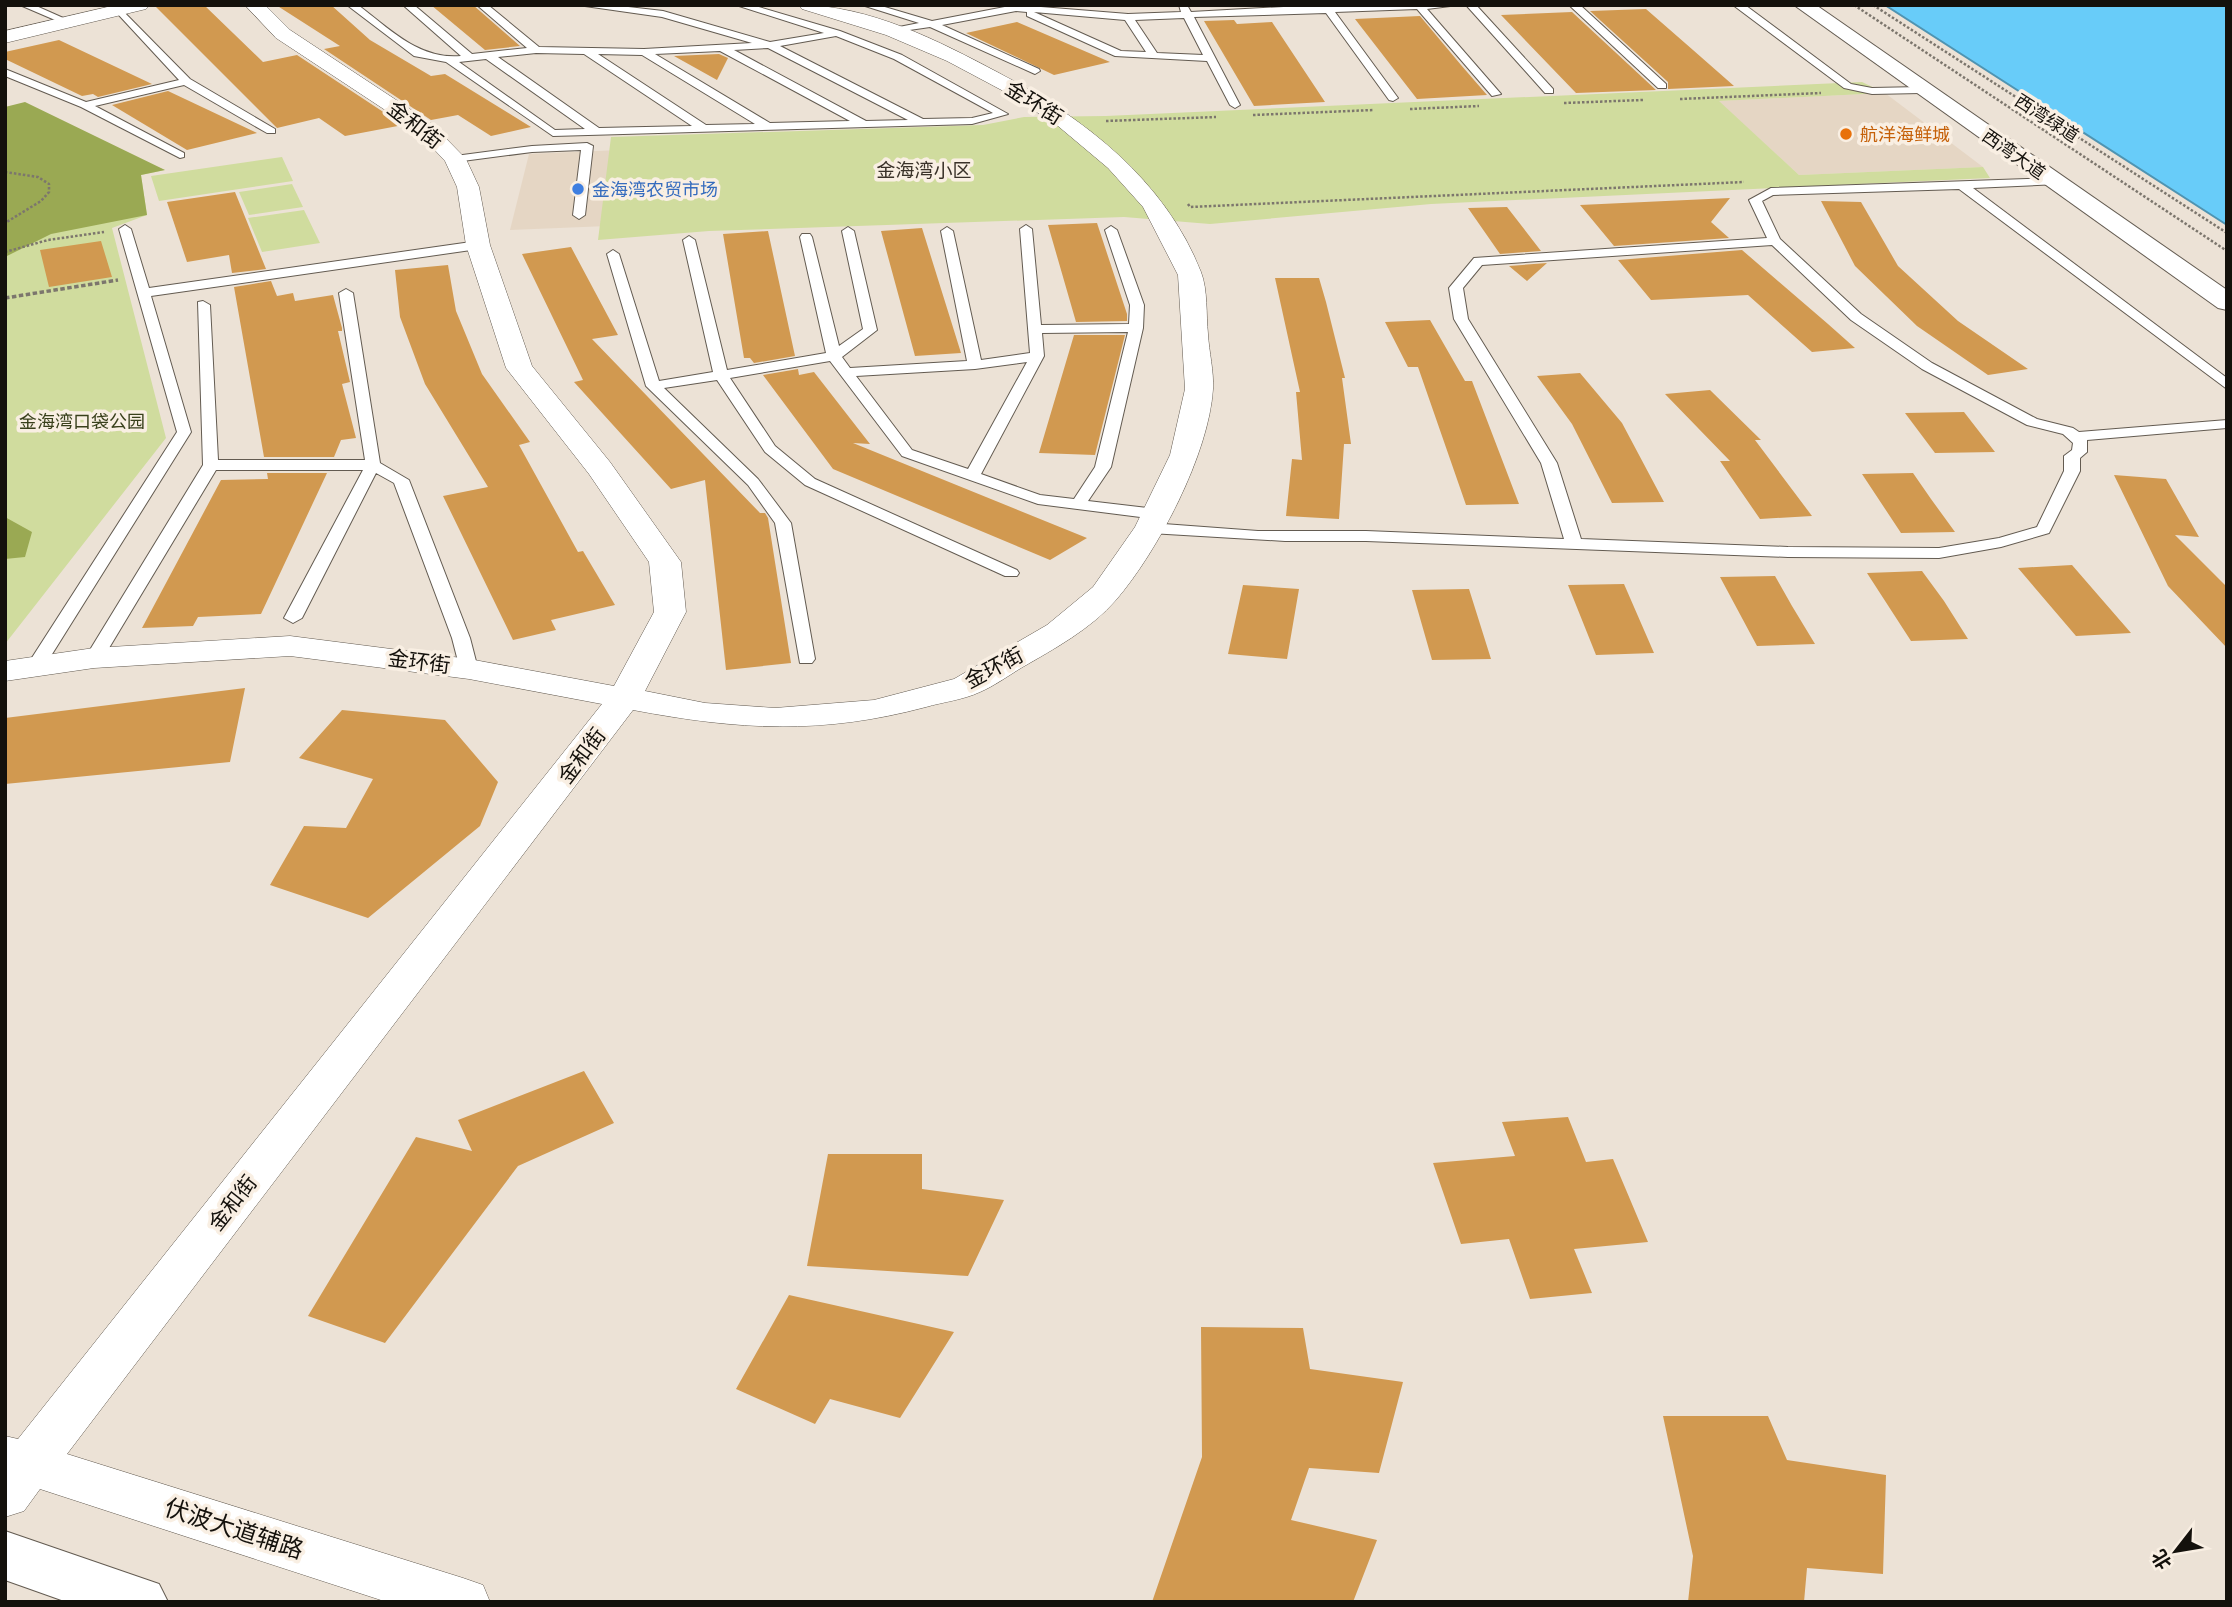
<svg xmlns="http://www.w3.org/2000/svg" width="2232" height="1607" font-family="'Roboto Condensed','Noto Sans SC',sans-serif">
  <rect width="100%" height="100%" fill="#ece2d6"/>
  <path fill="#e5d6c4" d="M 1885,93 L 1983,167 L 1799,175 L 1718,101 Z
    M 642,149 L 632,225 L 510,230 L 529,154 Z"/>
  <path fill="#d0dc9e" d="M 1862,82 L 1885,93 L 1719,101 L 1799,175 L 1983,167 L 1990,178 L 1431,204 L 1210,224 L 1124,217 L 709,231 L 598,240 L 611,137 L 983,125 L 1024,117 L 1106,116 Z
    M 5,107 L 165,170 L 141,175 L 147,215 L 112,228 L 166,438 L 5,644 Z
    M 282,157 L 293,181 L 159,201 L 151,176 Z
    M 292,184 L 303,207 L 249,215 L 239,192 Z
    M 304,210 L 320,243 L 262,252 L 248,218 Z"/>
  <path fill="#9aa953" d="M 25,102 L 165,170 L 141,175 L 147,215 L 51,234 L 5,257 L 5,107 Z
    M 5,517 L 32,532 L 25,557 L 5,559 Z"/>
  <path fill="#68ccf9" stroke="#4f94b2" stroke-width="2" d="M 1885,5 L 2227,5 L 2227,225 Z"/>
  <path fill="#d19950" d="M 154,5 L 204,5 L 263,62 L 297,55 L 403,125 L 345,136 L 319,118 L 277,128 Z
    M 276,5 L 331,5 L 370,40 L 431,76 L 445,74 L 531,127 L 491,136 L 458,115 L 431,120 L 324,49 L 340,46 Z
    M 431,5 L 473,5 L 520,46 L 485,50 Z
    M 1646,9 L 1693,50 L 1734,86 L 1668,89 L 1668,82 L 1590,11 Z
    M 1572,12 L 1656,90 L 1576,93 L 1501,15 Z
    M 1420,16 L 1461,65 L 1487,95 L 1417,99 L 1355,19 Z
    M 1234,20 L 1237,24 L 1272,22 L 1325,102 L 1254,106 L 1204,21 Z
    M 1017,22 L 1110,62 L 1054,75 L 966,33 Z
    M 59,40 L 152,84 L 98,97 L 93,94 L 82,96 L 5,59 L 5,52 Z
    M 719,54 L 728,58 L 717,80 L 674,56 Z
    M 168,91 L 257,133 L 187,150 L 112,105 Z
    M 235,192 L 266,269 L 232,273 L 229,255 L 187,262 L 167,202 Z
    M 1730,198 L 1711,222 L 1729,238 L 1614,246 L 1580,205 Z
    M 1821,201 L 1861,202 L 1898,266 L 1958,321 L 2028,369 L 1988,375 L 1917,326 L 1855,266 Z
    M 1507,207 L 1541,251 L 1500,254 L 1468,208 Z
    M 1097,223 L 1127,314 L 1127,321 L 1076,322 L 1048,225 Z
    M 922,228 L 961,353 L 915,356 L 881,231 Z
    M 768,231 L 795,356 L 754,363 L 750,358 L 744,358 L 723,234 Z
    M 101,241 L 112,277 L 49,287 L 40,250 Z
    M 571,247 L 618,335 L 592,339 L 760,513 L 765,513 L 768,518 L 791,663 L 726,670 L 705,480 L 671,489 L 574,382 L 583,380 L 522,254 Z
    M 1742,250 L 1828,324 L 1855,348 L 1812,352 L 1748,295 L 1651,300 L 1618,260 Z
    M 1547,263 L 1527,281 L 1509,266 Z
    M 448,265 L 456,311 L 482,374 L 530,442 L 519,445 L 578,552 L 583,551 L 615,605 L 551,620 L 556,630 L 513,640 L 443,496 L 488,487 L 425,384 L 400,317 L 395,270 Z
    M 1275,278 L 1319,278 L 1326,302 L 1345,378 L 1342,378 L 1351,444 L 1344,444 L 1339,519 L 1286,516 L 1292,459 L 1302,460 L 1296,392 L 1300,392 Z
    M 271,281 L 277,296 L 293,293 L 295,301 L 333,295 L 342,328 L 342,331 L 338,331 L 350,382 L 342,384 L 356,438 L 341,440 L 334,457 L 264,457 L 234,287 Z
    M 1430,320 L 1465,381 L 1472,381 L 1519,504 L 1466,505 L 1418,367 L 1408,367 L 1385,322 Z
    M 1074,335 L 1125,335 L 1095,455 L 1039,453 Z
    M 798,369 L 799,375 L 814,372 L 870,444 L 853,443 L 1087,538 L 1050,560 L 833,469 L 763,375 Z
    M 1580,373 L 1622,423 L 1664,502 L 1612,503 L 1572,424 L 1537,376 Z
    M 1710,390 L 1761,440 L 1755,440 L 1812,516 L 1760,519 L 1720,461 L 1730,461 L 1665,394 Z
    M 1964,412 L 1995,452 L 1935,453 L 1905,413 Z
    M 267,473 L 327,473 L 261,614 L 198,617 L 193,626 L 142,628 L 221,480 L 268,479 Z
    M 1913,473 L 1931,499 L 1955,532 L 1901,533 L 1862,474 Z
    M 2114,475 L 2166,479 L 2199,537 L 2175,535 L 2227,587 L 2227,648 L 2168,586 Z
    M 2072,565 L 2098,595 L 2131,633 L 2076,636 L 2018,568 Z
    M 1922,571 L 1944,601 L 1968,639 L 1911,641 L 1867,573 Z
    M 1775,576 L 1792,606 L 1815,644 L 1757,646 L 1720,577 Z
    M 1624,584 L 1654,653 L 1596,655 L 1568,585 Z
    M 1243,585 L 1299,589 L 1287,659 L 1228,654 Z
    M 1469,589 L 1491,659 L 1432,660 L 1412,590 Z
    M 245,688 L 230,762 L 5,784 L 5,718 Z
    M 342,710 L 445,720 L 498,782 L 480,826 L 368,918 L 270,885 L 304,826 L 346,828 L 373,779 L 299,758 Z
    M 584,1071 L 614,1123 L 518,1166 L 385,1343 L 308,1316 L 416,1137 L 472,1151 L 458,1120 Z
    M 1568,1117 L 1586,1162 L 1613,1159 L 1648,1242 L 1574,1249 L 1592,1293 L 1530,1299 L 1509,1239 L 1461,1244 L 1433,1163 L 1515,1156 L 1502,1122 Z
    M 828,1154 L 922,1154 L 922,1189 L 1004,1200 L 968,1276 L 807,1266 Z
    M 789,1295 L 954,1332 L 900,1418 L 830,1399 L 815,1424 L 736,1389 Z
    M 1201,1327 L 1303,1328 L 1310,1369 L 1403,1382 L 1379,1473 L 1309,1468 L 1291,1520 L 1377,1540 L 1353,1602 L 1152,1602 L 1202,1457 Z
    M 1663,1416 L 1768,1416 L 1787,1460 L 1886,1475 L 1883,1574 L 1807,1568 L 1804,1602 L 1688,1602 L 1693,1556 Z"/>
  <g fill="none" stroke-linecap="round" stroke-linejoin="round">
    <g stroke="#635b51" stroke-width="2">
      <path id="lane" d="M 20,5 L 34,5 L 70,21 L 62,23 Z
        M 347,5 L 358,5 C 390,29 419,60 461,56 L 403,5 L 414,5 L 472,54 L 527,48 L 477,5 L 488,5 L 539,47 L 644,49 L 752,43 L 662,17 L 578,5 L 611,5 L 663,11 L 770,42 L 824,33 L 736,5 L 752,5 L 840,31 L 902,55 L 1008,114 L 972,124 L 553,136 L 446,62 L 414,56 ZM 836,36 L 894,59 L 993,113 L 972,118 L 923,119 L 780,46 ZM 768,48 L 908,120 L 866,121 L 734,50 ZM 720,51 L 850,121 L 770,123 L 655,54 ZM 536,53 L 584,54 L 692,126 L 599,128 L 498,57 ZM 598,54 L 642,55 L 755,124 L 706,125 ZM 486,59 L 585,129 L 555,130 L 459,62 Z
        M 862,5 L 878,5 L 932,21 L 1015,5 L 1128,14 L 1181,12 L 1179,5 L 1187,5 L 1191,12 L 1320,5 L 1458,5 L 1427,9 L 1501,94 L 1492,96 L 1417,9 L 1335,12 L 1398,98 L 1393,101 L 1389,100 L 1326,13 L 1194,17 L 1240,105 L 1235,108 L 1230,105 L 1207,61 L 1115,56 L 1027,16 L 1027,12 L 1016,11 L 942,25 L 1039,69 L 1040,71 L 1035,74 L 930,27 L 889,33 L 889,29 L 919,23 ZM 1034,12 L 1125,20 L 1146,52 L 1121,51 ZM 1184,18 L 1203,55 L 1157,53 L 1135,20 Z
        M 1466,5 L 1476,5 L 1553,89 L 1553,93 L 1545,93 Z
        M 1569,5 L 1580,5 L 1666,84 L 1666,88 L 1658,88 Z
        M 1733,5 L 1745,5 L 1851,84 L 1872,88 L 1921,87 L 1926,90 L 1921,93 L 1872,94 L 1844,88 Z
        M 119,7 L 190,79 L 275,129 L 275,133 L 267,133 L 184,85 L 95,106 L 184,153 L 184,157 L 180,158 L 81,107 L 5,76 L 5,69 L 86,102 L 179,80 L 116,12 L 116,8 Z
        M 587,143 L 593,146 L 585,215 L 579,219 L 573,215 L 581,150 L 532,152 L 455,162 L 449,159 L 455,156 L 532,146 Z
        M 2054,178 L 2058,180 L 2058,184 L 1973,188 L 2227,378 L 2227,389 L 1959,189 L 1773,195 L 1762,201 L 1780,239 L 1861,314 L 1932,363 L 2037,419 L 2073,428 L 2079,432 L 2227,420 L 2227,428 L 2087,440 L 2087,452 L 2080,458 L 2080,471 L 2049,533 L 2001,547 L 1939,558 L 1788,557 L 1366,541 L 1285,541 L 1150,533 L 1142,528 L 1150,523 L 1258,531 L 1366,531 L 1564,539 L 1541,463 L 1454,319 L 1449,288 L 1474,258 L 1767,238 L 1749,200 L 1771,188 ZM 1772,245 L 1851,320 L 1922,369 L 2027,425 L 2063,434 L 2073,443 L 2072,450 L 2064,456 L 2064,471 L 2037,527 L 1999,538 L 1939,548 L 1788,547 L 1581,539 L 1557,463 L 1468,319 L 1463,288 L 1482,265 Z
        M 125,225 L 131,229 L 149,288 L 478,241 L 484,245 L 478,249 L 151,296 L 191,432 L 44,667 L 35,672 L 26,667 L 177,432 L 119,229 Z
        M 1026,225 L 1032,229 L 1041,325 L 1129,324 L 1130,305 L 1105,230 L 1111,226 L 1117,230 L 1144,305 L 1143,328 L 1111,467 L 1088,501 L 1156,509 L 1164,514 L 1156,519 L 1038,504 L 902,456 L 830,361 L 730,378 L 775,446 L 815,479 L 1017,570 L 1019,573 L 1017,576 L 1005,576 L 805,485 L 765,452 L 717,380 L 664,388 L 758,479 L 791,523 L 815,659 L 812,663 L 800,663 L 775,523 L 748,485 L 646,386 L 607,254 L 613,250 L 619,254 L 659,381 L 713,372 L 683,240 L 689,236 L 695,240 L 727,370 L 826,353 L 800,237 L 802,234 L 810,234 L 812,237 L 839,346 L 863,329 L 842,231 L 848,227 L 854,231 L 877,330 L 842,357 L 850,368 L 967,361 L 941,231 L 947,227 L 953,231 L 981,360 L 1030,353 L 1020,229 ZM 1128,332 L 1095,467 L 1074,499 L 1040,495 L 981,474 L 1044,356 L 1042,333 ZM 1027,362 L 968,469 L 912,450 L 856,376 L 975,369 Z
        M 346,289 L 353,293 L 380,463 L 409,480 L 470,638 L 478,669 L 475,673 L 469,674 L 460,669 L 452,638 L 394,483 L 376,473 L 302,618 L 293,623 L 284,618 L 363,470 L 216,470 L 103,658 L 94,663 L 88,662 L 85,658 L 203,465 L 198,302 L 203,301 L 210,305 L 218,460 L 365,460 L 339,293 Z"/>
    </g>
    <g stroke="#635b51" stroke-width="1">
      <path id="street" d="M 116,5 L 149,5 L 146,9 L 5,43 L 5,31 Z
        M 245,5 L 265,5 L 290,30 L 431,123 L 466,159 L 479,187 L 490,245 L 532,366 L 610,462 L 681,562 L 686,612 L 645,691 L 705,703 L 775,708 L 874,700 L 954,679 L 1047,625 L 1093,587 L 1135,527 L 1170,455 L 1185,389 L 1178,275 L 1143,207 L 1108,168 L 1058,126 L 1009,94 L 947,61 L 886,35 L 802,9 L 799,5 C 869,5 939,41 999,73 C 1084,118 1165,180 1201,272 C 1208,290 1206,315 1208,334 C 1209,352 1214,371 1213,389 C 1209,454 1158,551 1116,600 C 1091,629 1054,649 1021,668 C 1008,676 994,686 980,692 C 963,700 943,702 926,707 C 821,735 739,730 633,710 L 67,1454 L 463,1578 L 483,1585 L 490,1602 L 387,1602 L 40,1489 L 24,1511 L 5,1517 L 5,1436 L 18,1439 L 602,704 L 469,679 L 290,656 L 94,668 L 5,681 L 5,661 L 94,648 L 290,636 L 469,659 L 614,686 L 654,612 L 649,562 L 589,474 L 506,368 L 466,245 L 457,187 L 445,161 L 417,131 L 276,38 Z"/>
    </g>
    <g stroke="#635b51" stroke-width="2">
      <path id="secondary" d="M 1794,5 L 1816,5 L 2227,290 L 2227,310 L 2218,308 Z"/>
    </g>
    <g stroke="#635b51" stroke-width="2">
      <path id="primary" d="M 5,1531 L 159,1584 L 168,1602 L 67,1602 L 5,1580 Z"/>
    </g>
    <path stroke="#7c766d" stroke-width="2.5" stroke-dasharray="2.5 2" stroke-linecap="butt" d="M 1854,5 L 2227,251
      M 1873,5 L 2227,233
      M 1680,99 L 1821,93
      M 1564,103 L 1643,100
      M 1410,109 L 1479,106
      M 1253,115 L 1374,110
      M 1106,121 L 1216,117
      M 5,172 L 38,177 L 49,184 L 49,192 L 41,201 L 5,223
      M 1188,204 L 1190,207 L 1744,182
      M 5,252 L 48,240 L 104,232"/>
    <path stroke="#7c766d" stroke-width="3.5" stroke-dasharray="4.5 2.5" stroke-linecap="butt" d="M 5,298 L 118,280"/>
    <use href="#lane" fill="#fff" fill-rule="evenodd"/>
    <use href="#street" fill="#fff" fill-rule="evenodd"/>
    <use href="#secondary" fill="#fff" fill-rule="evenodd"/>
    <use href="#primary" fill="#fff" fill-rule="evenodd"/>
  </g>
  <circle fill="#e8710a" stroke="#f9efe3" stroke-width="2.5" cx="1846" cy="134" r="7"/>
  <circle fill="#3f7fe0" stroke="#f9efe3" stroke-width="2.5" cx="578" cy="189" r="7"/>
  <g text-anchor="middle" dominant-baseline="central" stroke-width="7" stroke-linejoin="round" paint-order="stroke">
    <g font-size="18" fill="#14110c" stroke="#f9efe3">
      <text transform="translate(2047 118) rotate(33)">西湾绿道</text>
      <text transform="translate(2014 154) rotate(35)">西湾大道</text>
    </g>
    <g font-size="18" fill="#c56008" stroke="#f9efe3" text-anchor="start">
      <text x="1860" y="134">航洋海鲜城</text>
    </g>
    <g font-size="18" fill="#366cbe" stroke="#f9efe3" text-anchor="start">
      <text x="592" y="189">金海湾农贸市场</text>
    </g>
    <g font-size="18" fill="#39401b" stroke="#f9efe3">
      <text x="82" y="421">金海湾口袋公园</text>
    </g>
    <g font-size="19" fill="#3a3229" stroke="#f9efe3">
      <text x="924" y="170">金海湾小区</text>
    </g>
    <g font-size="21" fill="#14110c" stroke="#f9efe3">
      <text transform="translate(1034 103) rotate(32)">金环街</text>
      <text transform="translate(415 125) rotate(38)">金和街</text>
      <text transform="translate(419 662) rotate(7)">金环街</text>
      <text transform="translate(994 668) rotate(-28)">金环街</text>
      <text transform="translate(582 756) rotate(-53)">金和街</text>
      <text transform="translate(233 1203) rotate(-52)">金和街</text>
    </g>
    <g font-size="24" fill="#14110c" stroke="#f9efe3">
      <text transform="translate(234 1529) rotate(18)">伏波大道辅路</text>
    </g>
  </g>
  <rect width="2232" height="1607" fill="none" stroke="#14110c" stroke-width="14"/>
  <g transform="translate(2176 1551) rotate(239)" stroke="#f9efe3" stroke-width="5" paint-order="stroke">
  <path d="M0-5L12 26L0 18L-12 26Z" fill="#14110c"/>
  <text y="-10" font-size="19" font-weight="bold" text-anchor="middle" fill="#14110c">北</text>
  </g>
</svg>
